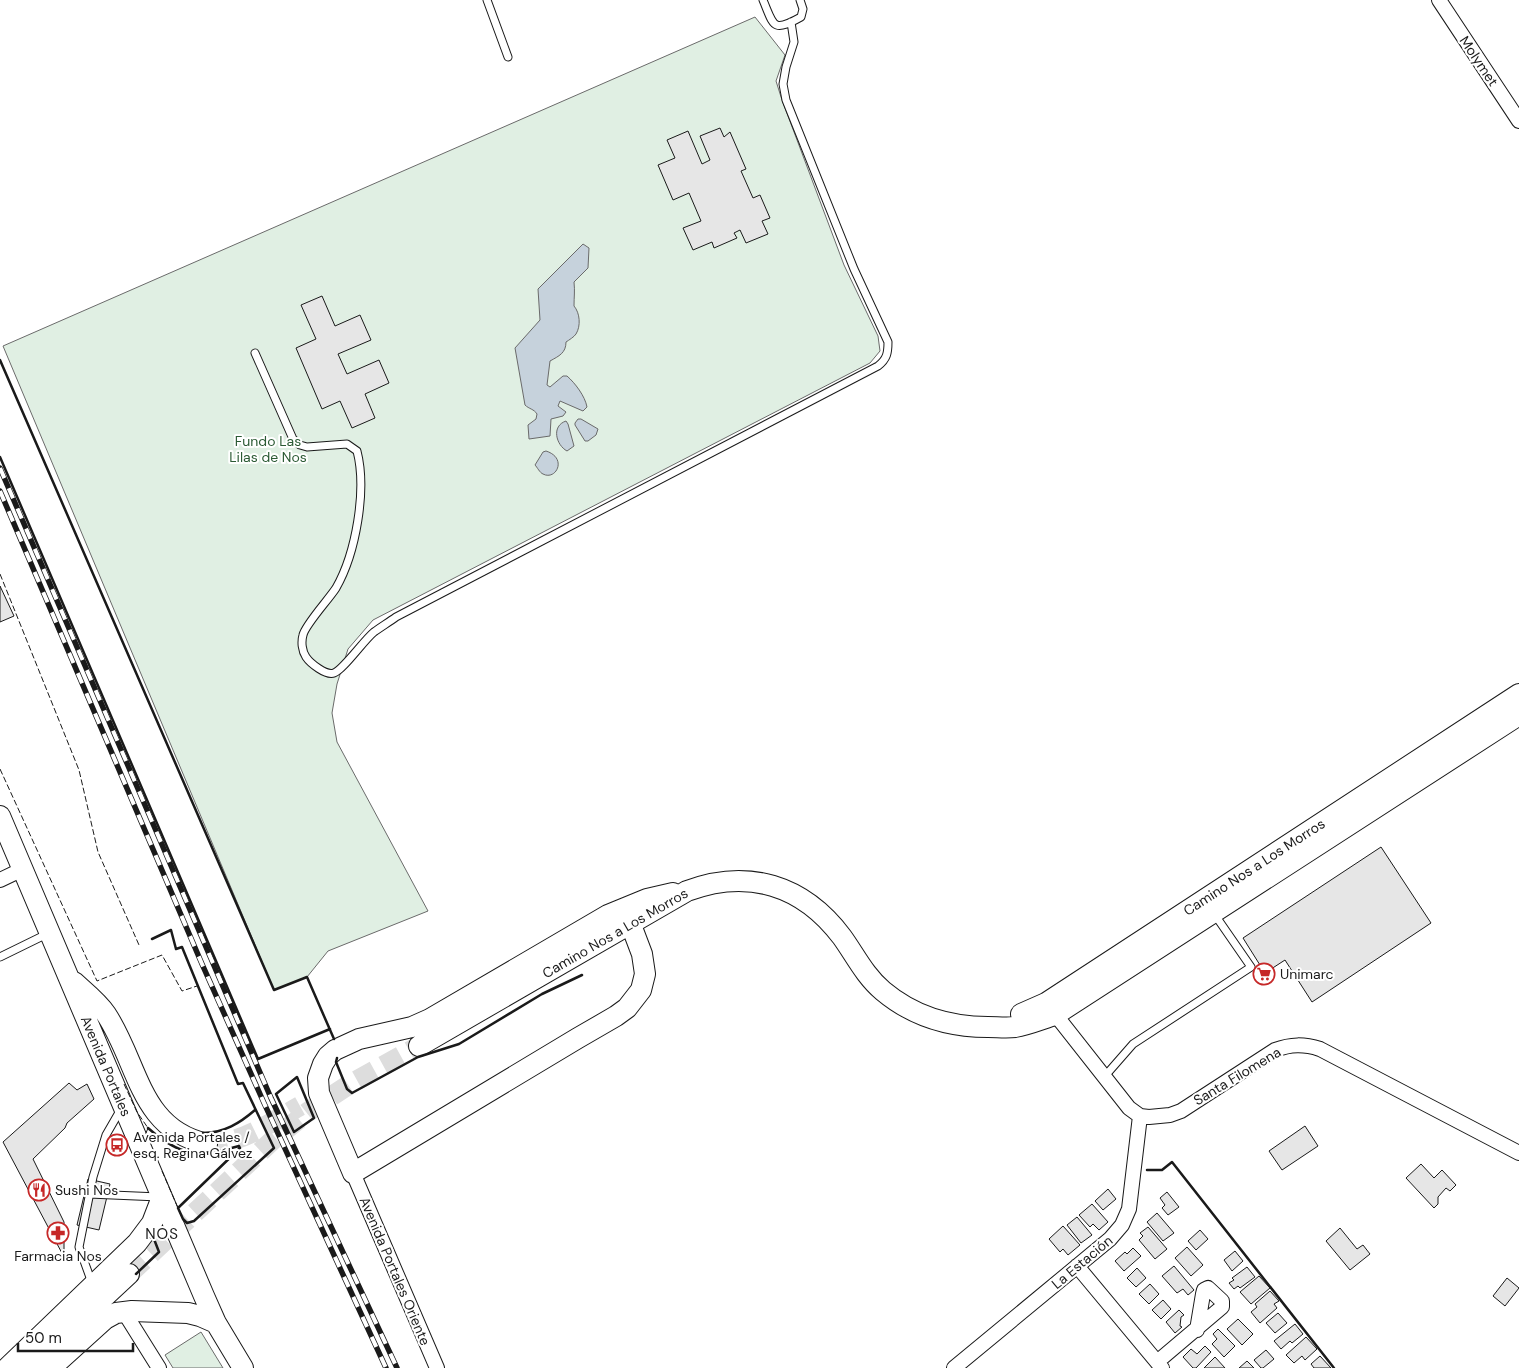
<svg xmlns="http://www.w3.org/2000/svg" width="1519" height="1368" font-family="'DM Sans',sans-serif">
  <rect width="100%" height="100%" fill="#fff"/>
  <path fill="#e0efe3" stroke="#6a6a6a" d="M 755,17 L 785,55 L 776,81 L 782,100 L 844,265 L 878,336 L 880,351 L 870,363 L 373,620 L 348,649 L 337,684 L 332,713 L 337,742 L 428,911 L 328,951 L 307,977 L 274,990 L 3,346 Z
    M 201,1332 L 223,1368 L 173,1368 L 165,1355 Z"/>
  <path fill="#c6d2dc" stroke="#6a6a6a" d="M 583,244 L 589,248 L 588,268 L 574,282 C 575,291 574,297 574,306 C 580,313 581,326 576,334 C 574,337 569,340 566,342 C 566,353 559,356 550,361 L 547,385 L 550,387 L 563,376 L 567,376 C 575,383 585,396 587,407 L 583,411 L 560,401 L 558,406 L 566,412 L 563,416 L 551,419 L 550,436 L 529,439 L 528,425 L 536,419 L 537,414 C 534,409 529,409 525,405 L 515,348 L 540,320 L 538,289 Z
    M 578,419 L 581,419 L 598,429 L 596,435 L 588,441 L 585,441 L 575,425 L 575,423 Z
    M 566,421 L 568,424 L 574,446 L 567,451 C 556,445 551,426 566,421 Z
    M 546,451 C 568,458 556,481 543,474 C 540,473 537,467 535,465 L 543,452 Z"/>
  <path fill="#e6e6e6" stroke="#1a1a1a" d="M 720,128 L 724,137 L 730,132 L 746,169 L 741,171 L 753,198 L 760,195 L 770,218 L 762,221 L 768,234 L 746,243 L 740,230 L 734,233 L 737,238 L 714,248 L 712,242 L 693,250 L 683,228 L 701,221 L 689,193 L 673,200 L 658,165 L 675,158 L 667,140 L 688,131 L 702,164 L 710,160 L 700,136 Z
    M 322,296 L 335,326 L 360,315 L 371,340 L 338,354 L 347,374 L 379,360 L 389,383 L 365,394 L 375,418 L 352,428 L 340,401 L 322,409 L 296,348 L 316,339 L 301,305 Z
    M 0,586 L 14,616 L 0,622 Z
    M 1381,847 L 1431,923 L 1312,1002 L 1285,960 L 1265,973 L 1243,938 Z
    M 69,1083 L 77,1090 L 87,1084 L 94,1099 L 67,1123 L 65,1128 L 33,1159 L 64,1222 L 64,1257 L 3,1142 Z
    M 1305,1126 L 1318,1146 L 1282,1170 L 1269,1151 Z
    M 1421,1164 L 1434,1178 L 1442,1170 L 1456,1185 L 1450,1191 L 1446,1188 L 1438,1197 L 1438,1204 L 1434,1208 L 1406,1178 Z
    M 88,1179 L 110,1184 L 99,1230 L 77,1225 Z
    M 1108,1189 L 1116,1199 L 1103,1210 L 1095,1201 Z
    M 1167,1192 L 1179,1207 L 1168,1215 L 1162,1208 L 1165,1205 L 1160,1198 Z
    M 1092,1204 L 1108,1222 L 1099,1230 L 1093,1224 L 1090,1227 L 1079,1215 Z
    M 1157,1213 L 1174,1233 L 1163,1241 L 1147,1222 Z
    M 1077,1217 L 1092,1235 L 1081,1243 L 1067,1225 Z
    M 1063,1226 L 1080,1245 L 1068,1255 L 1063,1249 L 1060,1252 L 1049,1239 Z
    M 1148,1227 L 1167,1249 L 1155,1259 L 1139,1240 L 1143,1236 L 1140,1233 Z
    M 1340,1228 L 1357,1249 L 1363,1245 L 1370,1254 L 1350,1270 L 1326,1241 Z
    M 1200,1230 L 1208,1239 L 1196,1250 L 1188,1241 Z
    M 1187,1247 L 1203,1265 L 1191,1276 L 1175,1258 Z
    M 1133,1248 L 1141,1256 L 1124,1271 L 1115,1261 L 1125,1252 L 1127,1254 Z
    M 1235,1251 L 1243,1261 L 1232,1271 L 1224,1260 Z
    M 1174,1266 L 1194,1290 L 1188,1295 L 1183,1289 L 1177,1293 L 1162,1276 Z
    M 1247,1267 L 1255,1277 L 1240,1288 L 1238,1286 L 1234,1289 L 1229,1283 L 1234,1280 L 1232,1278 Z
    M 1137,1268 L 1146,1278 L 1136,1287 L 1127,1278 Z
    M 1259,1276 L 1270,1288 L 1251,1304 L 1240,1292 Z
    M 1507,1278 L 1519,1288 L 1505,1306 L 1493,1296 Z
    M 1150,1284 L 1159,1294 L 1149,1304 L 1139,1294 Z
    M 1270,1291 L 1279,1301 L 1274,1304 L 1277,1308 L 1260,1323 L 1251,1312 L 1257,1307 L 1255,1304 Z
    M 1163,1300 L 1171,1309 L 1161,1319 L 1152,1310 Z
    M 1179,1310 L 1184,1315 L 1181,1317 L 1180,1326 L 1182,1327 L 1175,1333 L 1166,1322 Z
    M 1278,1313 L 1287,1323 L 1275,1333 L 1266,1323 Z
    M 1238,1319 L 1253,1334 L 1242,1345 L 1227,1329 Z
    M 1295,1324 L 1303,1334 L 1292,1343 L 1290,1341 L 1281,1349 L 1274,1341 Z
    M 1218,1329 L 1235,1346 L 1224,1357 L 1212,1344 L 1217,1339 L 1213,1334 Z
    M 1306,1337 L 1317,1349 L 1305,1360 L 1302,1356 L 1294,1363 L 1286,1355 Z
    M 1205,1346 L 1211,1352 L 1196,1368 L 1193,1368 L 1183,1357 L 1191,1349 L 1197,1354 Z
    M 1266,1350 L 1274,1359 L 1263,1368 L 1261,1368 L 1254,1360 Z
    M 1320,1356 L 1331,1368 L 1314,1368 L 1311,1364 Z
    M 1215,1357 L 1225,1368 L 1204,1368 Z
    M 1247,1361 L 1254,1368 L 1239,1368 Z"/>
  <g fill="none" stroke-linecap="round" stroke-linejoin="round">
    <path stroke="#ddd" stroke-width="20" stroke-dasharray="20 10" stroke-linecap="butt" d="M 207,1144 C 242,1144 271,1122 300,1106
      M 129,1274 L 274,1139 L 309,1111 L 350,1084 L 419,1046"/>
    <g stroke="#1a1a1a" stroke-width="9">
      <path id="service" d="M 487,0 L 508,57
        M 763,0 C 774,26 772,33 801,17 L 803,9 L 800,0
        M 255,353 L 293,439 L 300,445 L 307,447 L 347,444 L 357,451 C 367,490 356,553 336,588 C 329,599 305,625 303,635 C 301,642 302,651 306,657 C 310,663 326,676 334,673 C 343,670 364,640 374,632 C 381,627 389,622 396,617 L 878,366 C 887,359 888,353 888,342 L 854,269 L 786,100 L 783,84 L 786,67 L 794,42 L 791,22
        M 0,957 L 49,933
        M 1105,1076 L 1133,1044 L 1251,967 L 1215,915
        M 89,1194 L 159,1197
        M 92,1283 L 79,1247 L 93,1177 L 106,1135 L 121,1109"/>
    </g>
    <g stroke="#1a1a1a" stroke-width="16">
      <path id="minor" d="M 1439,0 L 1519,121
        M 0,880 L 23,869
        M 1051,1009 L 1129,1108 L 1140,1116 L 1149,1117 L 1170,1115 L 1181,1111 L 1275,1050 C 1291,1044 1304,1044 1320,1049 L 1519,1153
        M 353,1173 L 437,1368
        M 1077,1266 L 1162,1368
        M 124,1312 L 159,1368
        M 1157,1362 L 1222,1307 L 1222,1301 L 1208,1288 L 1204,1290 L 1203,1294 L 1197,1330
        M 954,1368 L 1110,1239 L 1122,1225 L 1129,1209 L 1140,1116"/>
    </g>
    <g stroke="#1a1a1a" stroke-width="22">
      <path id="secondary" d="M 0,816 L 204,1296 L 216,1323 L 243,1368
        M 631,925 L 642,954 L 645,974 L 641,990 L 627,1008 L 616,1016 L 578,1038 L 353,1173 L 319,1093 L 318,1078 L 323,1064 L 328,1056 L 335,1050 L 359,1039 L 412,1027 L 430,1019 L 608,915 L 647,899 L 673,893
        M 74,982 C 85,992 98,1002 106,1014 C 139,1064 139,1129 207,1144
        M 1021,1014 L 1046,1003 L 1519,694
        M 419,1046 L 687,891 C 748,868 803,885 842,937 C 855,955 865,976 883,991 C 914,1017 949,1027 988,1027 C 997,1027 1007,1028 1015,1027 C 1028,1025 1042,1019 1055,1015 L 1519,715
        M 7,1368 L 137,1243 L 152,1223 L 162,1197
        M 28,1368 L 129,1274
        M 51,1368 L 105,1319 L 116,1313 L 132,1311 L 188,1313 L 200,1316 L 216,1323"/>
    </g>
    <use href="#service" stroke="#fff" stroke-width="7"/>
    <use href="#minor" stroke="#fff" stroke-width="14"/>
    <use href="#secondary" stroke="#fff" stroke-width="20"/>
    <g stroke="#1a1a1a" stroke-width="5.5">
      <path id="rail" d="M 0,468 L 271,1098 L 397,1368
        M 0,491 L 202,964 L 264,1103 L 386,1368"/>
    </g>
    <use href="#rail" stroke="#fff" stroke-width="4" stroke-dasharray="11" stroke-linecap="butt"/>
    <path stroke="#1a1a1a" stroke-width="1" stroke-dasharray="6 2.5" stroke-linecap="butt" d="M 0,574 L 79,770 L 98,852 L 139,945
      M 0,769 L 97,981 L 162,955 L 182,991 L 197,986
      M 124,1084 L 137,1112 L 148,1128 L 146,1133 L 147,1139
      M 162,1171 L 178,1208"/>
    <path stroke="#1a1a1a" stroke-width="2.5" d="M 0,360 L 274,990 L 307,977 L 334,1039
      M 0,457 L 258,1059 L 330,1029
      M 337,1058 L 336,1062 L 347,1089 L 352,1093 L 418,1057 L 459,1044 L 542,994 L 582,975
      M 297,1077 L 314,1118 L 294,1132 L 276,1094 Z
      M 148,1128 C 181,1157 198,1158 239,1146 L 240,1148 L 178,1208 L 183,1219 L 187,1223 L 194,1221 L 274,1148 L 243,1083 L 238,1084 L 182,947 L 176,949 L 171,930 L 152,939
      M 203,1133 C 224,1133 240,1123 255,1110
      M 1147,1170 L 1162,1170 L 1172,1162 L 1334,1368
      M 136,1274 L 159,1252 L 154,1239 L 150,1237"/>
  </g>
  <defs>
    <g id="supermarket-ring" transform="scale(1.125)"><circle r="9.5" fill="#fff" stroke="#c62828" stroke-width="1.5"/><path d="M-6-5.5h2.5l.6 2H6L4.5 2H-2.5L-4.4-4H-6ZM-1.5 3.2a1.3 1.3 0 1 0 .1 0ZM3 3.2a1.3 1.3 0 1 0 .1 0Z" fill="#c62828"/></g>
    <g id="bus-ring" transform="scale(1.125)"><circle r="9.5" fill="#fff" stroke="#c62828" stroke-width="1.5"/><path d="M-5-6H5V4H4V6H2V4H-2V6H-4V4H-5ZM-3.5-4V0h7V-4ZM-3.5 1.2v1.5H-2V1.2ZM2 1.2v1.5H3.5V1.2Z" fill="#c62828"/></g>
    <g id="restaurant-ring" transform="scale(1.125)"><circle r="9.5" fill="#fff" stroke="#c62828" stroke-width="1.5"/><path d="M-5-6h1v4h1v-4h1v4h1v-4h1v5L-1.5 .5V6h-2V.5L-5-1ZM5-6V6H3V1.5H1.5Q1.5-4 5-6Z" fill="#c62828"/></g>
    <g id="pharmacy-ring" transform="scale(1.125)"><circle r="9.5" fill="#fff" stroke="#c62828" stroke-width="1.5"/><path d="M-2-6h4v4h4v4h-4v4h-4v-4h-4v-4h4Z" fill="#c62828"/></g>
  </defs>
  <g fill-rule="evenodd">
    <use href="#supermarket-ring" x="1264" y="974"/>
    <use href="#bus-ring" x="117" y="1145"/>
    <use href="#restaurant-ring" x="39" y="1190"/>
    <use href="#pharmacy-ring" x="58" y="1233"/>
  </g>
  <g text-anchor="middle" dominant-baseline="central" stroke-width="4" stroke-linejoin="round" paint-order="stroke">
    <g font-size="14" fill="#1a1a1a" stroke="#fff">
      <text transform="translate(1479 61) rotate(56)">Molymet</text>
      <text transform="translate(1254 867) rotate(-33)">Camino Nos a Los Morros</text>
      <text transform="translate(615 933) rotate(-30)">Camino Nos a Los Morros</text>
      <text transform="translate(106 1066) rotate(67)">Avenida Portales</text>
      <text transform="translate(1237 1076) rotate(-31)">Santa Filomena</text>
      <text transform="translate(1082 1262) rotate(-40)">La Estación</text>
      <text transform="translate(395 1271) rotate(67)">Avenida Portales Oriente</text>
    </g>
    <g font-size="14" fill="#2b5a34" stroke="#fff">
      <text x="268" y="441">Fundo Las<tspan x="268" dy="16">Lilas de Nos</tspan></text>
    </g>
    <g font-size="14" fill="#1a1a1a" stroke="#fff" text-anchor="start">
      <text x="1280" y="974">Unimarc</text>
      <text x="133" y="1137">Avenida Portales /<tspan x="133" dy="16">esq. Regina Gálvez</tspan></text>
      <text x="55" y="1190">Sushi Nos</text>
      <text x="58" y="1256" text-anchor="middle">Farmacia Nos</text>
    </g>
    <g font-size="15" letter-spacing="1" fill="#1a1a1a" stroke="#fff">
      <text x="162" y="1234">NOS</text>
    </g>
  </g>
  <path d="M18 1343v8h115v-8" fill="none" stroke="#1a1a1a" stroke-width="2.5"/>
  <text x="25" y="1343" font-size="15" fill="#1a1a1a" stroke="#ffffff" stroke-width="4" paint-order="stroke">50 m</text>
</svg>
